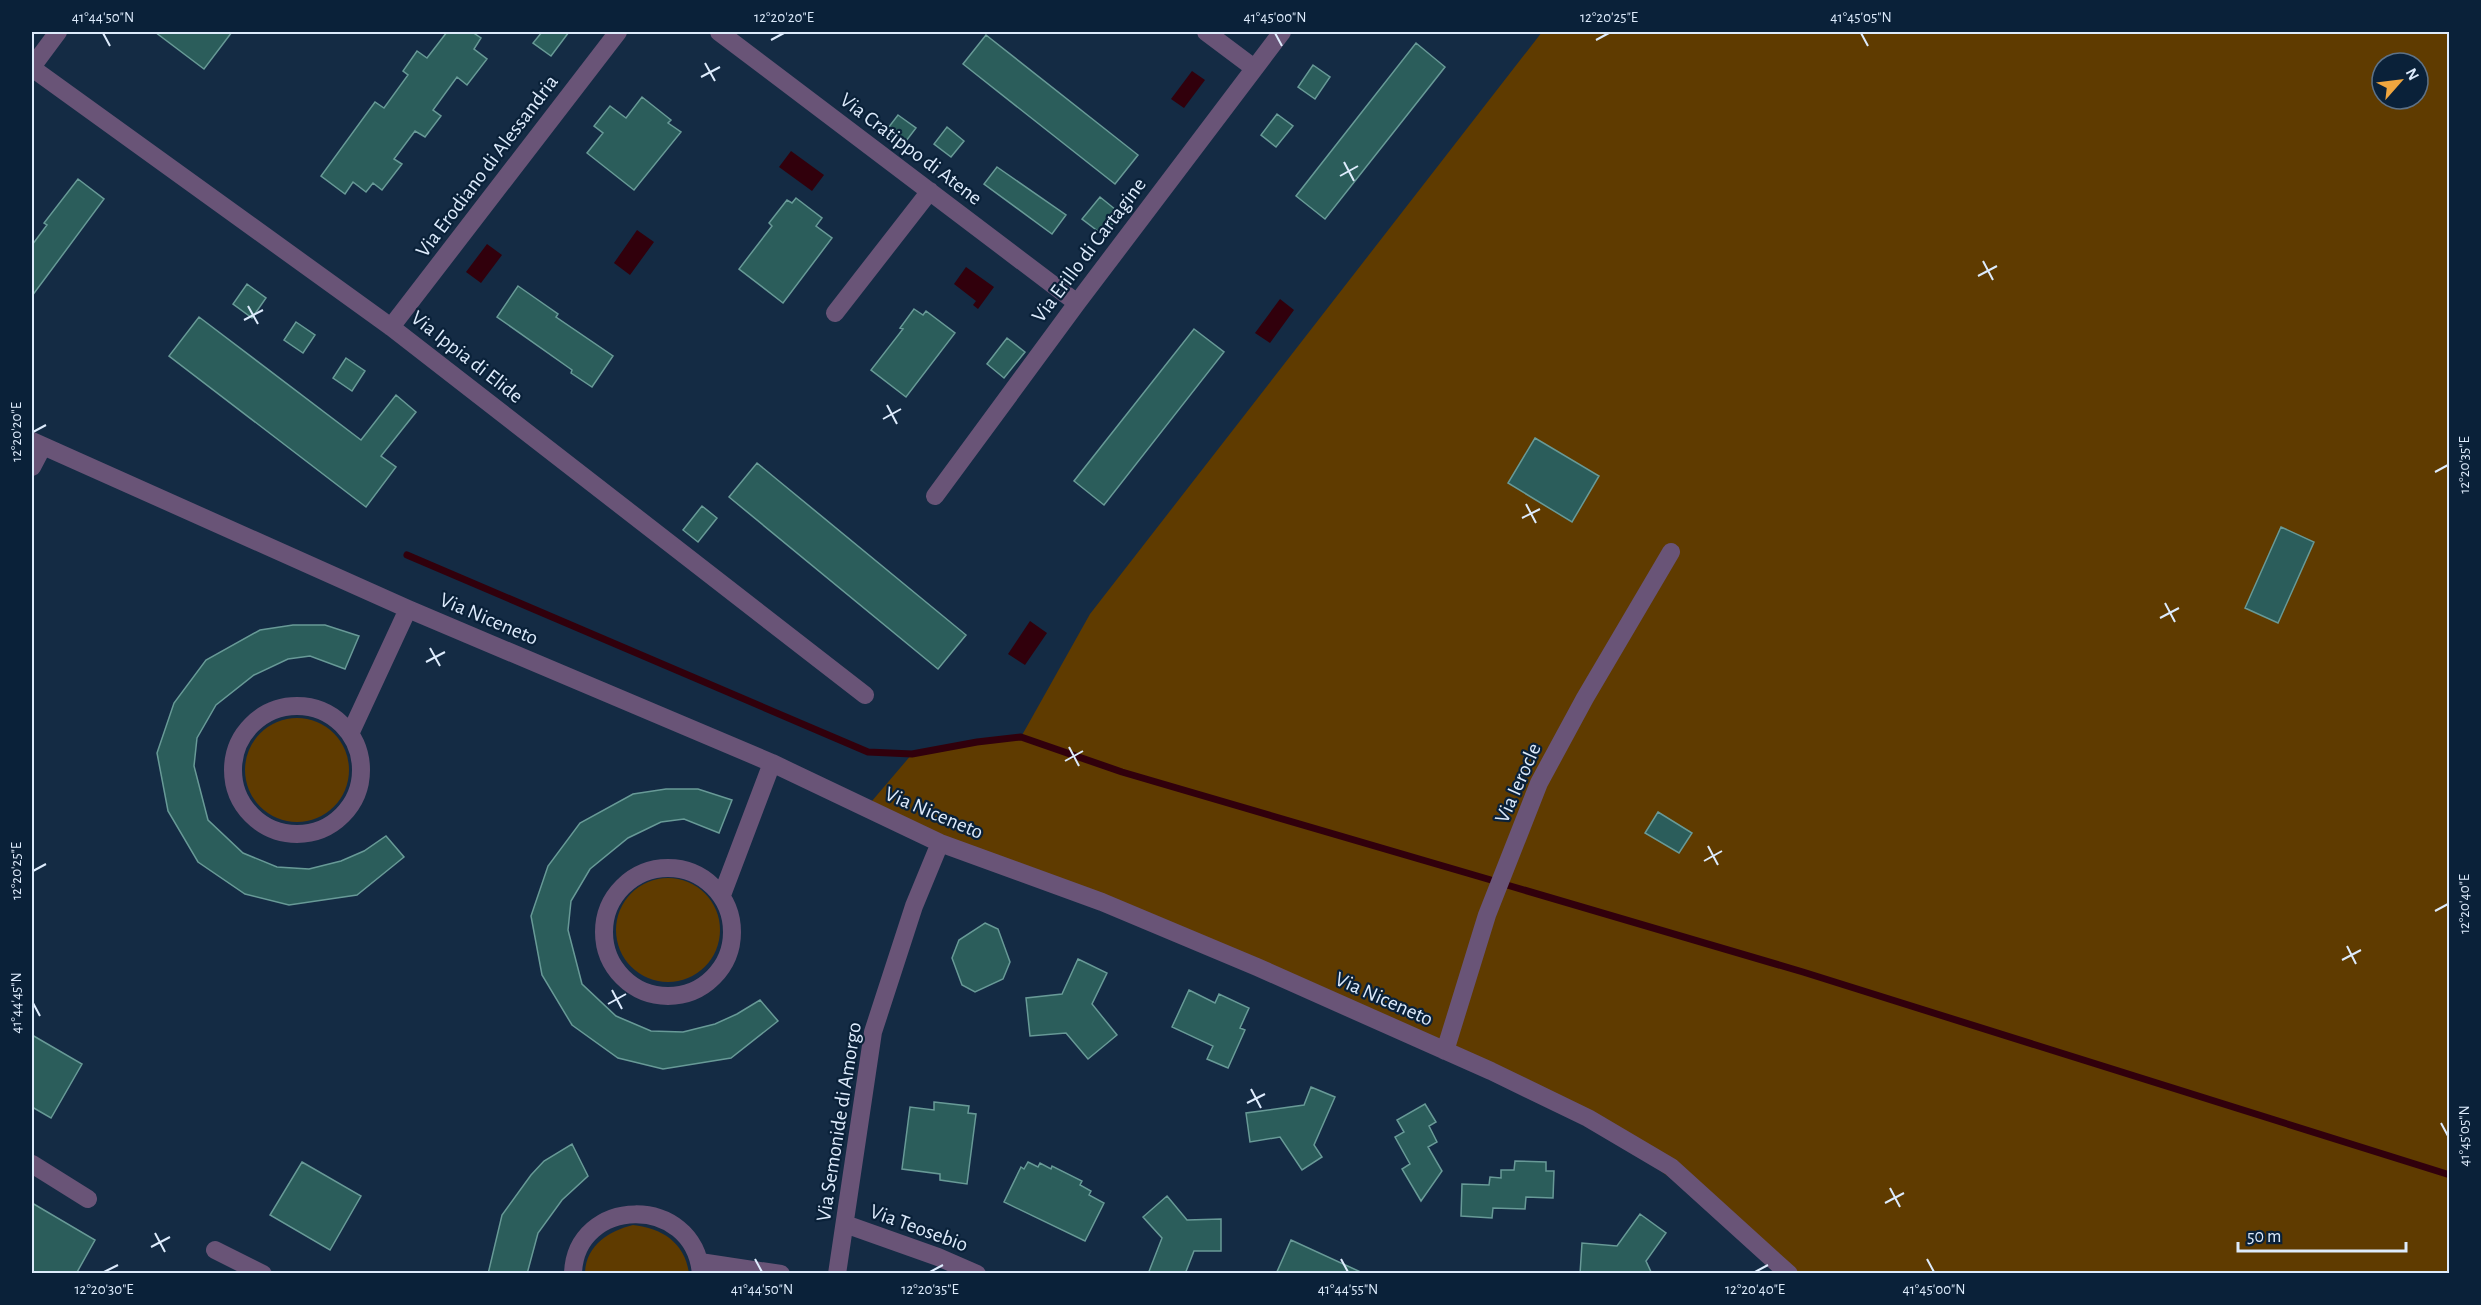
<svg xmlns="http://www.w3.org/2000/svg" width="2481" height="1305" font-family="'Alegreya Sans',sans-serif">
  <rect width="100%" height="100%" fill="#142b44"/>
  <path fill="#5f3b00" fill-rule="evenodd" d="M 1542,32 L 2449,32 L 2449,1273 L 1789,1273 L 1739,1228 L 1588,1118 L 866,808 L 912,754 L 977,742 L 1021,737 L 1090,614 ZM 2382,63 L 2418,63 L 2418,99 L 2382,99 Z
    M245 770a52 52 0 1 1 104 0a52 52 0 1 1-104 0Z
    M616 930a52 52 0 1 1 104 0a52 52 0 1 1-104 0Z
    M 633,1225 C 662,1228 685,1243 689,1273 L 585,1273 C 586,1245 609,1231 633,1225 Z"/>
  <path fill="#31000c" d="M 1192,71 L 1205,80 L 1184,108 L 1171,99 Z
    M 791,151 L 824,175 L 812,191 L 779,167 Z
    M 637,230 L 654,242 L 630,275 L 614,263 Z
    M 487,244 L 502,255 L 481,283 L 466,272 Z
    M 966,267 L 994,287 L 978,309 L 973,305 L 976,301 L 954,284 Z
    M 1280,299 L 1294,310 L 1270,343 L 1255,333 Z
    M 1030,621 L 1047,633 L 1025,665 L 1008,654 Z"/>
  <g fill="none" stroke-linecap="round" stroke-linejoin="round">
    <path stroke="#31000c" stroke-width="7" d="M 407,555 L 868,752 L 912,754 L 977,742 L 1021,737 L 1122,772 L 1491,880
      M 1507,885 L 1803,972 L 2450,1175"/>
  </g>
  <path fill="#2b5d5b" stroke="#689a97" stroke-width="1.5" d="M 155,32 L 232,32 L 204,69 Z
    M 447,32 L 472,32 L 481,38 L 474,49 L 487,59 L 467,85 L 457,77 L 433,110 L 441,116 L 425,137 L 415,131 L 394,159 L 402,164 L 382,190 L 373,183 L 366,192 L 353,182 L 345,194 L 321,176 L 375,102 L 384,108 L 408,75 L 403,71 L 417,51 L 427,58 Z
    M 542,32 L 569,32 L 551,56 L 533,43 Z
    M 986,35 L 1138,155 L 1115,184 L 963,64 Z
    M 1416,43 L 1445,67 L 1325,219 L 1296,196 Z
    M 1313,65 L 1330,77 L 1315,99 L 1298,87 Z
    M 642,97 L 671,120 L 668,123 L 681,132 L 634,190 L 587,153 L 603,133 L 594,126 L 610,106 L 626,118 Z
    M 1277,114 L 1293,126 L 1276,147 L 1261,135 Z
    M 898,115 L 916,128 L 903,145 L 885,132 Z
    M 947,127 L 964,141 L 951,157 L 934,144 Z
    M 997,167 L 1066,215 L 1052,234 L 984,184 Z
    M 78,179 L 104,199 L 32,296 L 32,245 L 47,225 L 44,223 Z
    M 1100,197 L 1121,214 L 1103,235 L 1082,219 Z
    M 796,198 L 822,218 L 816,226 L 832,238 L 783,303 L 739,269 L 772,226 L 769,223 L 787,200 L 792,203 Z
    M 247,284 L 266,298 L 252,318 L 233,304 Z
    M 518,286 L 558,314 L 556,317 L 613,356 L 592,387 L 571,373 L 572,370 L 497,317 Z
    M 914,309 L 923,315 L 926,311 L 955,333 L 906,397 L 871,370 L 903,329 L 900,328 Z
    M 199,317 L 361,440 L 396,395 L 416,412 L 381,456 L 396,467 L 366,507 L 169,356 Z
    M 296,322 L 315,335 L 303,353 L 284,340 Z
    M 1194,329 L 1224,352 L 1104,505 L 1074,481 Z
    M 1007,338 L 1025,352 L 1004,378 L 987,364 Z
    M 346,358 L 365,371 L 352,391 L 333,378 Z
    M 1535,438 L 1599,476 L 1572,522 L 1508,483 Z
    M 757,463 L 966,635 L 938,669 L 729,497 Z
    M 702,506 L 717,518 L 698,542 L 683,530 Z
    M 2281,527 L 2314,542 L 2278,623 L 2245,608 Z
    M 293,625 L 325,625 L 359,636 L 345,669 L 310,656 L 288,659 L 254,675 L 216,705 L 197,738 L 194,766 L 208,820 L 243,853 L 277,867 L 309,869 L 341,861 L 364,851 L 386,836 L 404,857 L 357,895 L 289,905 L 245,894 L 198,862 L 168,811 L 157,753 L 174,703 L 206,660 L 260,630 Z
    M 666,789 L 698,789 L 732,800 L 719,833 L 684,819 L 661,822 L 628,838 L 590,869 L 571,901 L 568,930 L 582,984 L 616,1016 L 651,1031 L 683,1032 L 715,1024 L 737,1014 L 760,1000 L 778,1021 L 731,1058 L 663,1069 L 618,1058 L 572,1025 L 542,975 L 531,916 L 548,866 L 580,823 L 633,794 Z
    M 1658,812 L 1692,833 L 1679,853 L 1645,833 Z
    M 985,923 L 998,929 L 1010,962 L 1003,979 L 975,992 L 962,985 L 952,958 L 959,940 Z
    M 1078,959 L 1107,973 L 1092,1004 L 1117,1035 L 1088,1059 L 1066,1033 L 1030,1036 L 1026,998 L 1062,994 Z
    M 1189,990 L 1215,1003 L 1219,994 L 1249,1008 L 1240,1028 L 1245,1030 L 1228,1068 L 1207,1059 L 1213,1046 L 1172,1027 Z
    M 32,1035 L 82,1064 L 51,1118 L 32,1107 Z
    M 1311,1087 L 1335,1097 L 1314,1145 L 1322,1157 L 1302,1170 L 1280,1137 L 1250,1142 L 1246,1113 L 1304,1105 Z
    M 934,1102 L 969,1106 L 968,1113 L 976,1114 L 967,1184 L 940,1180 L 940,1174 L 902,1169 L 910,1107 L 934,1110 Z
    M 1425,1104 L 1436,1122 L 1429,1126 L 1437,1142 L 1428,1147 L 1442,1171 L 1421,1201 L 1402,1169 L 1410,1164 L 1395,1137 L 1404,1132 L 1397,1120 Z
    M 572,1144 L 588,1176 L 562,1200 L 538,1233 L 527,1274 L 488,1274 L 502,1215 L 531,1175 L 544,1161 Z
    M 1515,1161 L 1546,1162 L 1546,1171 L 1554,1171 L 1553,1198 L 1526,1197 L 1525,1209 L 1493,1208 L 1492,1218 L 1461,1216 L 1462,1184 L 1489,1185 L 1490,1177 L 1501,1178 L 1501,1170 L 1514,1170 Z
    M 302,1162 L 361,1196 L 330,1250 L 270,1215 Z
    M 1028,1162 L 1038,1167 L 1040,1163 L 1051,1169 L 1052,1166 L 1082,1181 L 1080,1185 L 1091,1191 L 1089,1195 L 1104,1203 L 1085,1241 L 1004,1202 L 1021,1167 L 1024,1169 Z
    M 1167,1196 L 1187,1220 L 1221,1219 L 1221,1251 L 1194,1251 L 1185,1274 L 1148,1274 L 1162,1238 L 1143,1217 Z
    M 32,1203 L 95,1240 L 76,1274 L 32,1274 Z
    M 1640,1214 L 1666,1233 L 1646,1261 L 1652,1274 L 1580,1274 L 1582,1243 L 1617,1246 Z
    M 1291,1240 L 1365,1274 L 1276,1274 Z"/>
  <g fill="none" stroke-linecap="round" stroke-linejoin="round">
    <path stroke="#695477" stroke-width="18" d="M 719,32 L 1077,303
      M 1206,32 L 1254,68
      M 32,67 L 58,32
      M 32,68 L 391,327 L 865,695
      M 835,313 L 930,191
      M 391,327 L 618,32
      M 32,441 L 408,609 L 772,763 L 940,843 L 1102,902 L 1257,967 L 1491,1071 L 1588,1118 L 1671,1167 L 1789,1274
      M 32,467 L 43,446
      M 935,496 L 1077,303 L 1282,32
      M233 770a64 64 0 1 1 128 0a64 64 0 1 1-128 0Z
      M 350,734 L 408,609
      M604 932a64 64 0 1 1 128 0a64 64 0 1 1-128 0Z
      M 722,895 L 772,763
      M 1445,1051 L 1487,915 L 1539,783 L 1585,698 L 1671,552
      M 32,1164 L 88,1199
      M 845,1224 L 938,1257 L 977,1274
      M 215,1250 L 263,1274
      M 700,1262 L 781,1274
      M 573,1274 C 575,1196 694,1193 701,1274
      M 837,1274 L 873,1032 L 914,906 L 940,843"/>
  </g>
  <path fill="none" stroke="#ddebfc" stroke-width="2" d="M 103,33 L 110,46M 1275,33 L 1282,46M 1861,33 L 1868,46M 771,40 L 784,33M 1596,40 L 1609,33M 705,63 L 715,81M 701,77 L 720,67M 1344,162 L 1354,181M 1340,176 L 1358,166M 1983,261 L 1993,280M 1978,276 L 1997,266M 248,306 L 258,324M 244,320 L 263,310M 887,405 L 897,424M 883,419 L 901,409M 33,432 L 46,425M 2435,472 L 2448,465M 1526,504 L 1536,523M 1522,518 L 1540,509M 2165,603 L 2175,622M 2160,618 L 2179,608M 430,648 L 440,666M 426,662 L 445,652M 1069,747 L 1079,766M 1065,761 L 1083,751M 1708,846 L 1718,865M 1704,861 L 1722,851M 33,871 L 46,864M 2435,911 L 2448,904M 2347,946 L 2356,964M 2342,960 L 2361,950M 612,990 L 622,1009M 33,1003 L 40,1016M 608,1004 L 626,994M 1251,1089 L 1261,1108M 1247,1103 L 1265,1094M 2441,1123 L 2448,1136M 1890,1188 L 1900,1207M 1885,1203 L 1904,1193M 155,1233 L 165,1252M 151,1247 L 170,1237M 755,1259 L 762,1272M 1341,1259 L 1348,1272M 1927,1259 L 1934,1272M 104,1272 L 118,1265M 930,1272 L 943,1265M 1755,1272 L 1768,1265"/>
  <g text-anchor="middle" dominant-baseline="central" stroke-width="4.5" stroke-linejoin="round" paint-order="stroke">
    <g font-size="21" fill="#ddebfc" stroke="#0a2139">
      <text transform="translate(911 149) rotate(37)">Via Cratippo di Atene</text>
      <text transform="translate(487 166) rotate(-53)">Via Erodiano di Alessandria</text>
      <text transform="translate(1089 250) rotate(-53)">Via Erillo di Cartagine</text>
      <text transform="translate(467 357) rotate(38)">Via Ippia di Elide</text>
      <text transform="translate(489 619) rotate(23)">Via Niceneto</text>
      <text transform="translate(1518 783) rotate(-66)">Via Ierocle</text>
      <text transform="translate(934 813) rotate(23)">Via Niceneto</text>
      <text transform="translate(1384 999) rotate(24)">Via Niceneto</text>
      <text transform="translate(839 1122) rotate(-81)">Via Semonide di Amorgo</text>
      <text transform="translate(919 1228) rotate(20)">Via Teosebio</text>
    </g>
  </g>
  <rect width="2481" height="1305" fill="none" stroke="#0a2139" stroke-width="66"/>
  <g transform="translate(2400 81) rotate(62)"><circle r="28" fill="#0a2139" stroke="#5e7287" stroke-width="1.5"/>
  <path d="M0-4.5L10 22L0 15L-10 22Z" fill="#f0a63f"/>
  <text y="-9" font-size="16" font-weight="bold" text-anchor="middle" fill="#ddebfc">N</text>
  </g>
  <path d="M2238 1242v9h168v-9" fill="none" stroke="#ddebfc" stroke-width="3"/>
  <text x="2247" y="1242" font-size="18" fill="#ddebfc" stroke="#0a2139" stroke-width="4.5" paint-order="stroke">50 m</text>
  <rect x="33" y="33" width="2415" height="1239" fill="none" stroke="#ddebfc" stroke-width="2"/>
  <g font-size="15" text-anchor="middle" fill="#ddebfc">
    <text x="103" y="22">41°44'50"N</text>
    <text x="784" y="22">12°20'20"E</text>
    <text x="1275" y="22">41°45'00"N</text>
    <text x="1609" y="22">12°20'25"E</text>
    <text x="1861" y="22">41°45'05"N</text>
    <text transform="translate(16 432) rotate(-90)" y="5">12°20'20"E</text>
    <text transform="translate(2464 465) rotate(-90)" y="5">12°20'35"E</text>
    <text transform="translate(16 871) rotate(-90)" y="5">12°20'25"E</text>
    <text transform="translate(2464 904) rotate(-90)" y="5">12°20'40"E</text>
    <text transform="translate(16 1003) rotate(-90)" y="5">41°44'45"N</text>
    <text transform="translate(2464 1136) rotate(-90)" y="5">41°45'05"N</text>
    <text x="104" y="1294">12°20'30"E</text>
    <text x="762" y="1294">41°44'50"N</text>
    <text x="930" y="1294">12°20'35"E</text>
    <text x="1348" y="1294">41°44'55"N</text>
    <text x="1755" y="1294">12°20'40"E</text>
    <text x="1934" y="1294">41°45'00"N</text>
  </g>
</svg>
